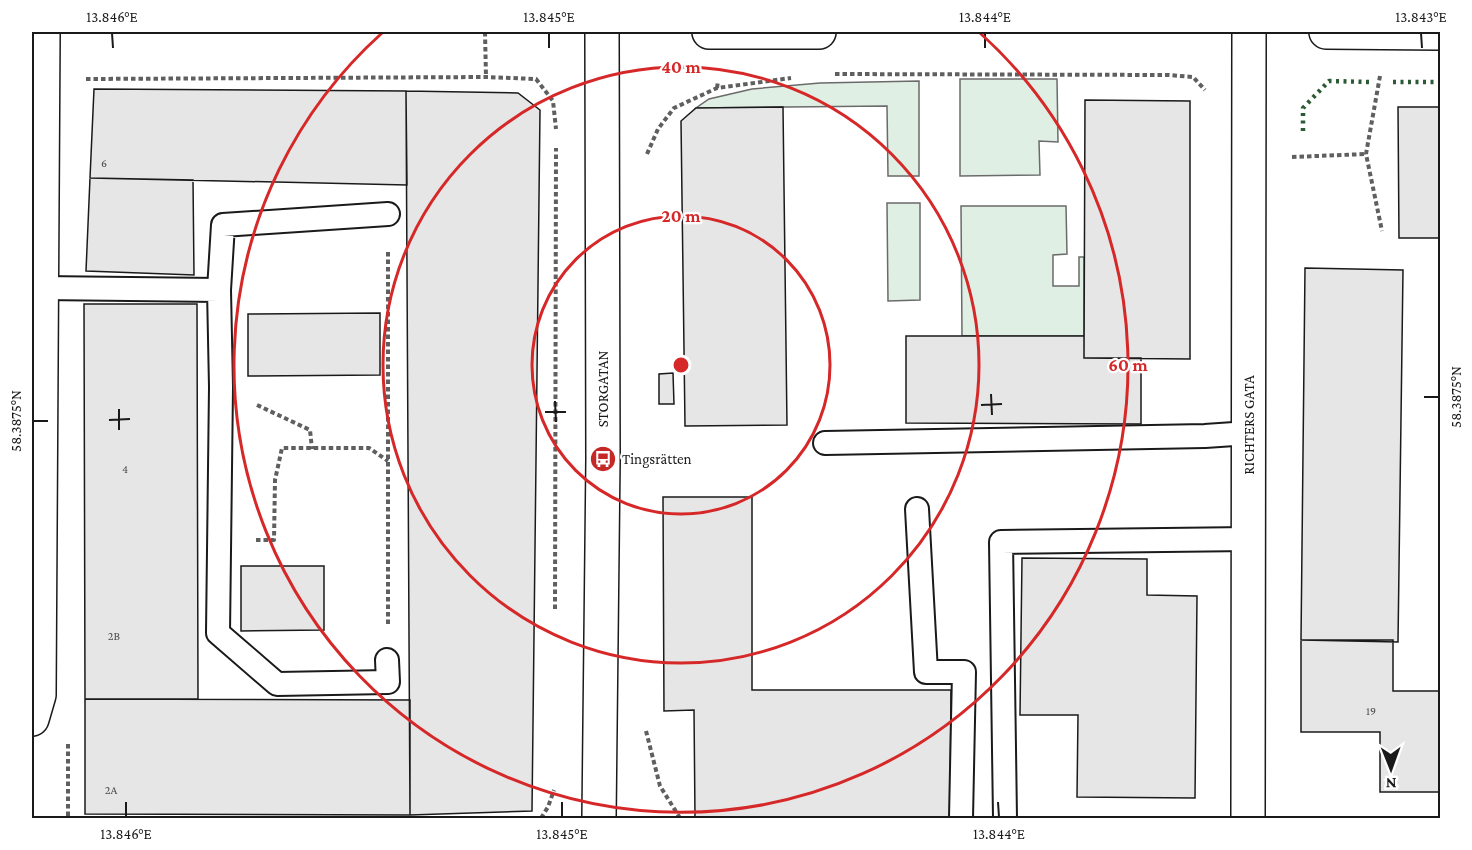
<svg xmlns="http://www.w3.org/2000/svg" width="1472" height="850" font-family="'Crimson Pro',serif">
  <rect width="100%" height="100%" fill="#fff"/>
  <path fill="#e0efe3" stroke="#6a6a6a" stroke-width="1.5" d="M 960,79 L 1057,79 L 1058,142 L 1039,141 L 1040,175 L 960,176 Z
    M 919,81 L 919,176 L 888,176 L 887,106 L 696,108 L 709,99 L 752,89 L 820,83 Z
    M 920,203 L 920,300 L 888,301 L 887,203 Z
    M 961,206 L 1066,206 L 1067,254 L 1053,255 L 1053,286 L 1079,286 L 1079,257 L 1084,257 L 1084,336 L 962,336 Z"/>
  <path fill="#e6e6e6" stroke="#1a1a1a" stroke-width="1.5" d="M 94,89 L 406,91 L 407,185 L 90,178 Z
    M 406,91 L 518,93 L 540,110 L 532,811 L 410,815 Z
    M 1085,100 L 1190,101 L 1190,359 L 1084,358 Z
    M 783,107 L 787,425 L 685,426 L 681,121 L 696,108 Z
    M 1398,107 L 1440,107 L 1440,238 L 1399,238 Z
    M 90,178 L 193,180 L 194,275 L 86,271 Z
    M 1305,268 L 1403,270 L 1398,642 L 1301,640 Z
    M 84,304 L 197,304 L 198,699 L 85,699 Z
    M 380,313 L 380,375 L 248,376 L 248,314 Z
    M 906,336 L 1084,336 L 1084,358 L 1141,358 L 1141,424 L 906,423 Z
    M 673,373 L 674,404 L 659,404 L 659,374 Z
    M 663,497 L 752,497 L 752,690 L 951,690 L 950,818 L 695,817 L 694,710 L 664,711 Z
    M 1022,558 L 1147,559 L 1147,595 L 1197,596 L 1195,798 L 1077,797 L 1078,715 L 1020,715 Z
    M 241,566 L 324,566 L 324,630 L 241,631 Z
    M 1301,640 L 1393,640 L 1393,691 L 1440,691 L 1440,792 L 1380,792 L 1380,732 L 1301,732 Z
    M 85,699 L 410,700 L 410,815 L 85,814 Z"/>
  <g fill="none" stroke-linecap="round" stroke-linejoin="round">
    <g stroke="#1a1a1a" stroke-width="26">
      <path id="lane" d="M 41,288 L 219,290
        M 825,443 L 1205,436 L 1249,433
        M 917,509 L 926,672 L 964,672 L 961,818
        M 387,660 L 388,682 L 277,684 L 218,633 L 221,387 L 219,290 L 223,225 L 388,214
        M 1005,818 L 1001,542 L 1249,539"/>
    </g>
    <g stroke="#1a1a1a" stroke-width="36">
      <path id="street" d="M 32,719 L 39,695 L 43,32
        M 1248,818 L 1249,32"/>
    </g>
    <g stroke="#1a1a1a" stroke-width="36">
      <path id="secondary" d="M 709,32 L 819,32
        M 1326,32 L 1440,33
        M 599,818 L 603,459 L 602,32"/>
    </g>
    <path stroke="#5f5f5f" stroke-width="4" stroke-dasharray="4.5 3" stroke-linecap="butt" d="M 485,32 L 486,77
      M 835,74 L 1169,75 L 1193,77 L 1205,90
      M 1380,76 L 1366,154 L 1382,231
      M 86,79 L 486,77 L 536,79 L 553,101 L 556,129
      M 717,88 L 718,81
      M 647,154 L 658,129 L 674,108 L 717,88 L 791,78
      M 1292,157 L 1366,154
      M 257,405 L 310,430 L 312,449
      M 256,540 L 274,540 L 275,480 L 282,448 L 369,448 L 388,461
      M 555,609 L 556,148
      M 388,624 L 388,251
      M 646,731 L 660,786 L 680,818
      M 68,744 L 68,818
      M 541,818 L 548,807 L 554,790"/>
    <use href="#lane" stroke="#fff" stroke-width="22"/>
    <use href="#street" stroke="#fff" stroke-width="33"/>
    <use href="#secondary" stroke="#fff" stroke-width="33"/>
    <path stroke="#2b5a34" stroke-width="4.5" stroke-dasharray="3 4.5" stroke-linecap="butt" d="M 1393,82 L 1440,82
      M 1303,131 L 1303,108 L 1329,81 L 1369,82"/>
  </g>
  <path fill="none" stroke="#1a1a1a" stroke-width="2" d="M 112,33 L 113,48M 549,33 L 549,48M 985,33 L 985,48M 1421,33 L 1422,48M 991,394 L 992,415M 1424,397 L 1439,397M 555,401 L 556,422M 981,405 L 1002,404M 119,409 L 119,430M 545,412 L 566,412M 109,420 L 130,419M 33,421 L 48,421M 126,802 L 126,817M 562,802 L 562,817M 998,802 L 999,817"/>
  <g fill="none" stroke="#d62828" stroke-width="3">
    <circle cx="681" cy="365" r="149"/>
    <circle cx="681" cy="365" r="298"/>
    <path d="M980 33A447 447 0 1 1 382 33"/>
  </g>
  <defs>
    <g id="bus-disc" transform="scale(1.35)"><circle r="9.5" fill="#c62828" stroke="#fff"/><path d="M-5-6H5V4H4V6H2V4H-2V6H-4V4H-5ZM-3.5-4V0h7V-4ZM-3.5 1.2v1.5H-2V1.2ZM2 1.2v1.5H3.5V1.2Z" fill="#fff"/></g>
  </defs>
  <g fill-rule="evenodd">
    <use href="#bus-disc" x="603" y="459"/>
  </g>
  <g text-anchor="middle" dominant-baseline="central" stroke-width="4.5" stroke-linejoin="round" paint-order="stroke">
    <g font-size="12" fill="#4d4d4d">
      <text x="104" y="163">6</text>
      <text x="125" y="469">4</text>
      <text x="114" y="636">2B</text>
      <text x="1371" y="711">19</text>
      <text x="111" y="790">2A</text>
    </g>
    <g font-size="15" fill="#1a1a1a" stroke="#fff">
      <text transform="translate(603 389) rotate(-90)">STORGATAN</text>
      <text transform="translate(1249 425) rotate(-90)">RICHTERS GATA</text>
    </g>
    <g font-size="15" fill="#1a1a1a" stroke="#fff" text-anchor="start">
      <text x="622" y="459">Tingsrätten</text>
    </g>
  </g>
  <circle cx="681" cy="365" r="9" fill="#d62828" stroke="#fff" stroke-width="3"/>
  <g font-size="18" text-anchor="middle" font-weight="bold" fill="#d62828" stroke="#fff" stroke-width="4.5" stroke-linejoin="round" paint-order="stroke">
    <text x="681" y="73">40 m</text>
    <text x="681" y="222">20 m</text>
    <text x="1128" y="371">60 m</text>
  </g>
  <rect width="1472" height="850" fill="none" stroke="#ffffff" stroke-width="66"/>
  <g transform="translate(1391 769) rotate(179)" stroke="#ffffff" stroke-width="4.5" paint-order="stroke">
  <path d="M0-4.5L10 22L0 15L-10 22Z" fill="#1a1a1a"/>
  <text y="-9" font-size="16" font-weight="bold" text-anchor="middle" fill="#1a1a1a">N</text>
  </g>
  <rect x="33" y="33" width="1406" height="784" fill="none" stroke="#1a1a1a" stroke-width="2"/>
  <g font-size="15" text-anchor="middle" fill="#1a1a1a">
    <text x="112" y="22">13.846°E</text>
    <text x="549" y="22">13.845°E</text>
    <text x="985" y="22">13.844°E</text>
    <text x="1421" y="22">13.843°E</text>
    <text transform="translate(1456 397) rotate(-90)" y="5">58.3875°N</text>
    <text transform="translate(16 421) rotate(-90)" y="5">58.3875°N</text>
    <text x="126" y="839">13.846°E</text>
    <text x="562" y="839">13.845°E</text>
    <text x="999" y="839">13.844°E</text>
  </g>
</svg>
